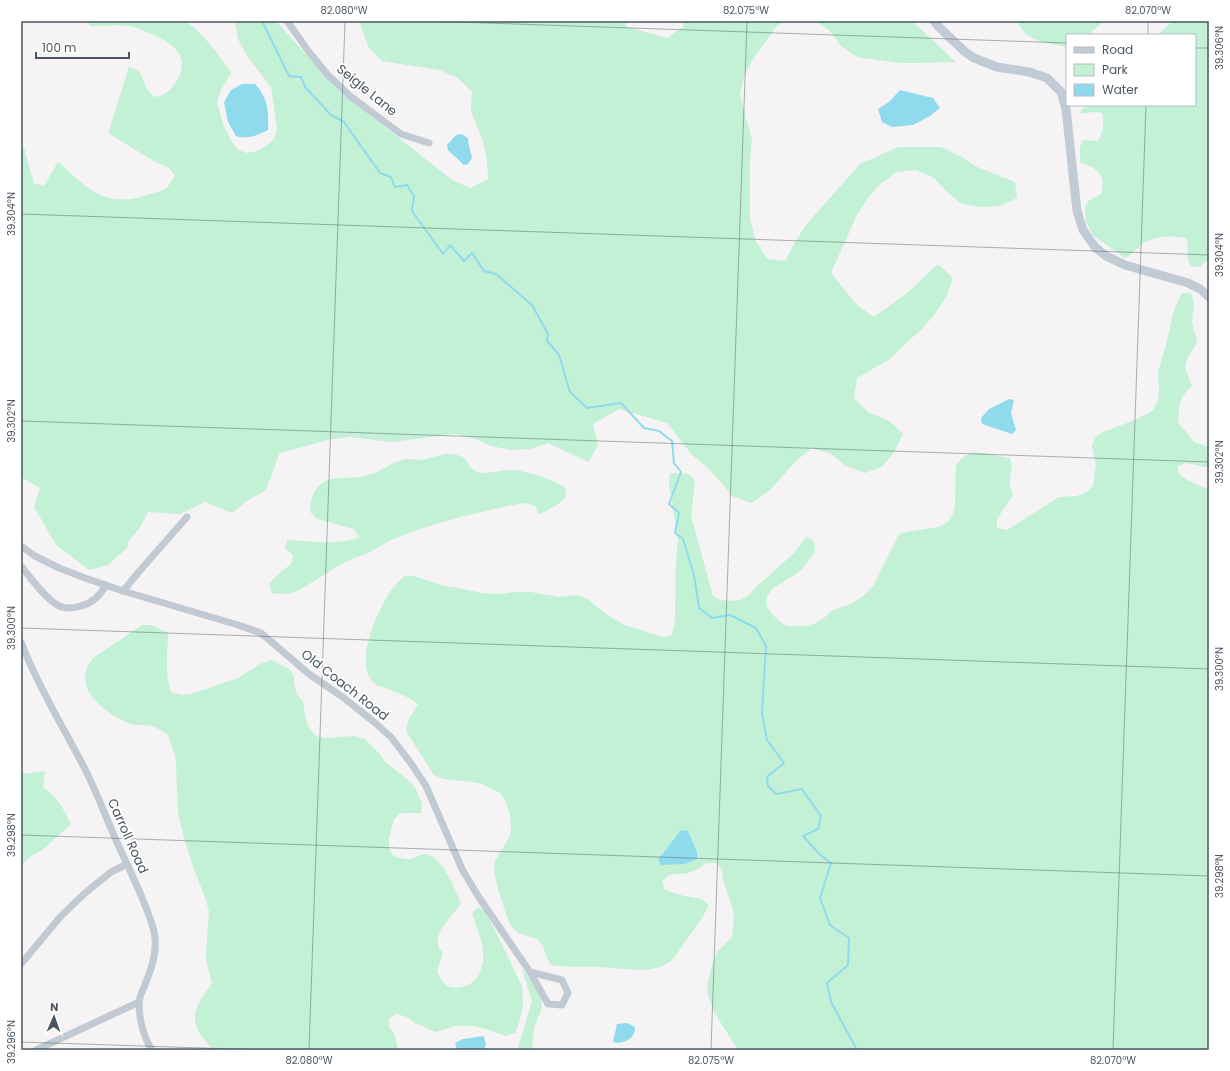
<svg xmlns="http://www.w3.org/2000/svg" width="1230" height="1071" font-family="Poppins,sans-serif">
  <rect width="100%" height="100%" fill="#f5f3f3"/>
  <path fill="#c3f1d5" d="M 89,21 L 184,21 C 203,32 219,55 231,73 L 221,90 L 217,102 L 223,124 L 232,142 L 238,150 L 247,153 L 257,151 L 266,146 L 274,139 L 277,129 L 271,87 L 247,56 L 238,39 L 235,21 L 276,21 L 338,90 L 452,180 L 470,188 L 488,179 L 487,160 L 483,141 L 471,112 L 472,92 L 458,78 L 439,70 L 382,61 L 369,48 L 359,21 L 625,21 L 627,27 L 667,38 L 683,27 L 683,21 L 785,21 L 776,27 L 753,59 L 744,76 L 740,95 L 752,140 L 750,159 L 750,220 L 756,241 L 767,259 L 785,261 L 794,244 L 805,226 L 860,164 L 899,147 L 941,147 L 960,156 L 977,167 L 1015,182 L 1017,198 L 1000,206 L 981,207 L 962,204 L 947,192 L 934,178 L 916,170 L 897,172 L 880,184 L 867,199 L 856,217 L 831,273 L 857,305 L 874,317 L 907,293 L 938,264 L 953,278 L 946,297 L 935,314 L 921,330 L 906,343 L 890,359 L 857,378 L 854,398 L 869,413 L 888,420 L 903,434 L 894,452 L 882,467 L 865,473 L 846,466 L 831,454 L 812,448 L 797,460 L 769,491 L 751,503 L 732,496 L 720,481 L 707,467 L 692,455 L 667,423 L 619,409 L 593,424 L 598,444 L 589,462 L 548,443 L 531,449 L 511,450 L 491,446 L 473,438 L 455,434 L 392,442 L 350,437 L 332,439 L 279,453 L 273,472 L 265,491 L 248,500 L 232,513 L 205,502 L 180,514 L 148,512 L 141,526 L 127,543 L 128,547 L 108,565 L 89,570 L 56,545 L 34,507 L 40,488 L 21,477 L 21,151 L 24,147 L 28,163 L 34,183 L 44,186 L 58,162 C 88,188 104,209 147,195 C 162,191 168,190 175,175 L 169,168 L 152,160 L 108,133 L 129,67 L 139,71 L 147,89 L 154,97 C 157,96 161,96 163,95 C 170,92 176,83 179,77 C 190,52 168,41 149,33 C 142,30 136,27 129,26 C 116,24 102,27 89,26 Z
    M 815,21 L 912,21 L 956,62 L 918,63 L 899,63 L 857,57 L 841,46 L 829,30 Z
    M 1017,21 L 1105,21 L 1092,31 L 1090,35 L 1067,35 L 1067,47 C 1047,42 1026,43 1017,21 Z
    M 1173,21 L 1209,21 L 1209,259 L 1199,267 L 1191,266 C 1184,254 1191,249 1186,238 C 1172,235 1154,236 1142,244 C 1136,249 1132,255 1125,258 L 1093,235 L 1086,222 L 1085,207 L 1088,201 L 1101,194 C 1107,174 1096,168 1080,162 L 1080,147 L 1083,140 L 1098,141 C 1103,132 1105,123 1102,113 L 1094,112 L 1079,114 L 1083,108 L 1095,105 L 1195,105 L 1195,35 L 1157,35 Z
    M 1182,293 L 1191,293 L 1194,302 L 1192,322 L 1197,342 L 1187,359 L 1185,368 L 1192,386 C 1178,398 1180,405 1178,422 L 1194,442 L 1209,447 L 1209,467 L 1205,467 L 1186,463 L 1177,467 L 1180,475 L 1187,480 L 1209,490 L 1209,1050 L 738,1050 L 714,1012 L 707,991 L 708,981 L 713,961 L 718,951 L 732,937 L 734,920 L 733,909 L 723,880 L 722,870 L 716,863 L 706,863 L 698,869 L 688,873 L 669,875 L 662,881 L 665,890 L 684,896 L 702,899 L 709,905 C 703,918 694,929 686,941 C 681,947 677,955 671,961 C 655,975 621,968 600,967 C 584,966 568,968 551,965 L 546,956 L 543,946 L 537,939 L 518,933 L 511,926 L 507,917 L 501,898 L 498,889 L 494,870 L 495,861 L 510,836 L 511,826 L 510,815 L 505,801 L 500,793 L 482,784 L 472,782 L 443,779 L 434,775 L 406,731 L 408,721 L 418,704 C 408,696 398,693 385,688 C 382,687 377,686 374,683 C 353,664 377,612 390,592 C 394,586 399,581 404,576 L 414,576 L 444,586 L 453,587 L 482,593 L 502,594 L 513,592 L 531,592 L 559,597 L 578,595 L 587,599 L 612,618 L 625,625 L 662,637 L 671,636 L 674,627 L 675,617 L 676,558 L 678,540 L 669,486 L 670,473 L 689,474 L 695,481 L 691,516 L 713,596 L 721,600 L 730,601 L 740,600 L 749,595 L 756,587 L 794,553 L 806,537 L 814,541 L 815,551 L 804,567 L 796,574 L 772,589 L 766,598 L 767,607 L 772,614 L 779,621 L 787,626 L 806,626 L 816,623 L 824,618 L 831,611 L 851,604 L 867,593 L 874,584 L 900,533 L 939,527 L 948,522 L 953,514 L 955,505 L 956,465 C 960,460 965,455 971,453 C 982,451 998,457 1010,458 L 1012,467 L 1010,477 L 1010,486 L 1013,495 L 997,519 L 997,528 L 1007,530 L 1059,497 L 1077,496 L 1086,492 L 1093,486 L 1096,465 L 1092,446 L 1095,437 L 1103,432 L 1135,420 L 1145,415 L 1153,410 L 1158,401 L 1159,391 L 1158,372 L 1167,341 L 1174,310 Z
    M 444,454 C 451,454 459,454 465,459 C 470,465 470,469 477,472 C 484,475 500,470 508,470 C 524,469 553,480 566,488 L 565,498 L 557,505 L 539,515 L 535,506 L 526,503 L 507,506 L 456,518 L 417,530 L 389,541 L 372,551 L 343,563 L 301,589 L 292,593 L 282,594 L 272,593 L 269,584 L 276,576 L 291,564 L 293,555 L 285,549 L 287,540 C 309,541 338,546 359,537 L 354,529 L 317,519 L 310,512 C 314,465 343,484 372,474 C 381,471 389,464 399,461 C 406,458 413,460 420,460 C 428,459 437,456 444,454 Z
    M 142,625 L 151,625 L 168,633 C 168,653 164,672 171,692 L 181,695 L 191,694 L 238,678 L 262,663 L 271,660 L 288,668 L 294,675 L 294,684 L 297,694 L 303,701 L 306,721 L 310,729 L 316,736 L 325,738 L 354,736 L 365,739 L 379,753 L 384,761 L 407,779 L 414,786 L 422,803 L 421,813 L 401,813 L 394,819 L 389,838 L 389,848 L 393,856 C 400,858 405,860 412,859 C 416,858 419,855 423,854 C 443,854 454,889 461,903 C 454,915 435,930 438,945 C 438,947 441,951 443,953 L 437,971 C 440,977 442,983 448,986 C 457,990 470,986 476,979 C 480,974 482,967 483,962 C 485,945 477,929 472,914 L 478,907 L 486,912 L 522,986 L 523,1005 L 519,1023 L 515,1033 L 506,1036 L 486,1029 L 475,1026 L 455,1026 L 436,1032 L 415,1023 L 407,1017 L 397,1014 L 389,1018 L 389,1027 L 395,1035 L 398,1050 L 214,1050 C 203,1039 191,1027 196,1010 C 199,1001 207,991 212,983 L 206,961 L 206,952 L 209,912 L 206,900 L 192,864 L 183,834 L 178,813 L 176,765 L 175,755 L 168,735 C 163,732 157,727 151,726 C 144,724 137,726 130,724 C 120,720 111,714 103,708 C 86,693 78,678 93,658 Z
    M 45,771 L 43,787 C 58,798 63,808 71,824 L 41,851 L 33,855 L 21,865 L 21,774 Z
    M 522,969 L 541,994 L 542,1008 L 534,1028 L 532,1050 L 518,1050 L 518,1048 L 532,1001 Z"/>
  <path fill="#90daee" d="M 242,84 L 255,84 C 268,98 269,111 268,130 C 257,135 248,140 236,136 L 228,122 L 224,102 L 231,90 Z
    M 900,90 L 933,98 L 940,108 L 930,116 L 913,125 L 892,127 L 882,122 L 878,109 L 890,101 Z
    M 461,134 L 468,138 C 468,145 471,151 472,158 L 468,164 L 464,165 L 448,150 L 447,145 L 456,135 Z
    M 1009,399 L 1014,400 L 1011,413 L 1016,430 L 1012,434 L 982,424 L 981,418 L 989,409 Z
    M 681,830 L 688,831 L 697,852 L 697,859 L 685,864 L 661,865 L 658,860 Z
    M 627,1023 L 635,1027 C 636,1038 624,1045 613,1042 L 617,1024 Z
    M 484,1036 L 486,1045 L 484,1050 L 457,1050 L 455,1043 L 463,1039 Z"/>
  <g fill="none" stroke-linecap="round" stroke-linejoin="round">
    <path stroke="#90daee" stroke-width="2" d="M 262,21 L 289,76 L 301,77 L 305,87 L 331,115 L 344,122 L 380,173 L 391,177 L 395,187 L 407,185 L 414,196 L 412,211 L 443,254 L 450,245 L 464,261 L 472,253 L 484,271 L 496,274 L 532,305 L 548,334 L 547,341 L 559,355 L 570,392 L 587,408 L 621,403 L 644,428 L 659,431 L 672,441 L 674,463 L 681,472 L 669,504 L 679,513 L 675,533 L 683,539 L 694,575 L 699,608 L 712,618 L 730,615 L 756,628 L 766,646 L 762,713 L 767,740 L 784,763 L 767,777 L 768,786 L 776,794 L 802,789 L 821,816 L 818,829 L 803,836 L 818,853 L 831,863 L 820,898 L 830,925 L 849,938 L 848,965 L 827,983 L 831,1002 L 857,1050"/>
    <path stroke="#c1cad2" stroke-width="7" d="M 287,21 L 309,52 L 327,74 L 350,96 L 401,134 L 429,143
      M 21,546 L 35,556 L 59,568 L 85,578 L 123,591 L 238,625 L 261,633 L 281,650 L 309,674 L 344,698 L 374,722 L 391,737 L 410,762 L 426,786 L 462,869 L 478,896 L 530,972 L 548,1004 L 562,1005 L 568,993 L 562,980 L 530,972
      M 21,566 C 30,577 49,604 62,607 C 69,609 74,608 81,606 C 93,603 100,596 106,585
      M 123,591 L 143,567 L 187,517
      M 21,642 C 38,686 63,727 85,769 C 98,795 108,823 120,849 C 130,870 140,891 148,913 C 151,921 155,930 155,939 C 157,959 147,979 140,997 C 137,1012 143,1037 152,1050
      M 21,964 L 61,916 L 84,894 L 111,872 L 127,864
      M 36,1050 L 139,1002"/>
    <path stroke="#c1cbd6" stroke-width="9" d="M 934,21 L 940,28 L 964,51 L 974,58 L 997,67 L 1029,72 L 1047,78 L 1061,92 L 1066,109 L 1077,211 L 1083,230 L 1095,247 L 1106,256 L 1125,265 L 1188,283 L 1200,289 L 1209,297"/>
  </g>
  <path fill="none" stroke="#4a5661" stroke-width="1" stroke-opacity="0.45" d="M 428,21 L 1067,43M 1148,35 L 1148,21M 1195,48 L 1209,48M 21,214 L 1209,255M 21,421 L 1209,462M 21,628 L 1209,669M 21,835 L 1209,876M 21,1042 L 263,1050M 309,1050 L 345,21M 711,1050 L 747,21M 1113,1050 L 1146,105"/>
  <g text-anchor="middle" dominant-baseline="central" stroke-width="3.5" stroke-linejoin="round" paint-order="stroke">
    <g font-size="13" fill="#4a5661" stroke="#fff">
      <text transform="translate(367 90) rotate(39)">Seigle Lane</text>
      <text transform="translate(345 685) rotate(38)">Old Coach Road</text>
      <text transform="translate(128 836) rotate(66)">Carroll Road</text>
    </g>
  </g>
  <rect width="1230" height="1071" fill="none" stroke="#ffffff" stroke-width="44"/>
  <rect x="1066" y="34" width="130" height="72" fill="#ffffff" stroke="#b7bbc0"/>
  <rect x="1074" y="47" width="20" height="6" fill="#c1cbd6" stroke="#b7bbc0"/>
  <text x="1102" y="54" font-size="12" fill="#4a5661">Road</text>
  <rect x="1074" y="64" width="20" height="12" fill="#c3f1d5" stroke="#b7bbc0"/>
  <text x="1102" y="74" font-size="12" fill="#4a5661">Park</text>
  <rect x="1074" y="84" width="20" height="12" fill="#90daee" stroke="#b7bbc0"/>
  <text x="1102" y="94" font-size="12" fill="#4a5661">Water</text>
  <g transform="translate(54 1017) rotate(2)" stroke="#ffffff" stroke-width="3" paint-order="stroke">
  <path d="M0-3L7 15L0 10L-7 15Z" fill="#4a5661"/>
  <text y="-6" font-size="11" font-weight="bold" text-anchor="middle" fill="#4a5661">N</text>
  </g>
  <path d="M36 52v6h93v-6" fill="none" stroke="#4a5661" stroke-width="2"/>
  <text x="42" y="52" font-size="12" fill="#4a5661" stroke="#ffffff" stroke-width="3" paint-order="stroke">100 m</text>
  <rect x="22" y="22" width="1186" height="1027" fill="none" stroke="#4a5661" stroke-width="1.5"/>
  <g font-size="10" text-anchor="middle" fill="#4a5661">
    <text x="344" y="14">82.080°W</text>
    <text x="746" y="14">82.075°W</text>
    <text x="1148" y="14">82.070°W</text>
    <text transform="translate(1219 48) rotate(-90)" y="4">39.306°N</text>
    <text transform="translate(11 214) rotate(-90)" y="4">39.304°N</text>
    <text transform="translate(1219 255) rotate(-90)" y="4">39.304°N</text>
    <text transform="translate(11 421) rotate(-90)" y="4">39.302°N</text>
    <text transform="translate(1219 462) rotate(-90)" y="4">39.302°N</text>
    <text transform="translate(11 628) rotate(-90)" y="4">39.300°N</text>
    <text transform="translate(1219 669) rotate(-90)" y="4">39.300°N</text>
    <text transform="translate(11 835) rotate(-90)" y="4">39.298°N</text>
    <text transform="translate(1219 876) rotate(-90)" y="4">39.298°N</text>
    <text transform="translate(11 1042) rotate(-90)" y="4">39.296°N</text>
    <text x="309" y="1064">82.080°W</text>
    <text x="711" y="1064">82.075°W</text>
    <text x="1113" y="1064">82.070°W</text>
  </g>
</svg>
